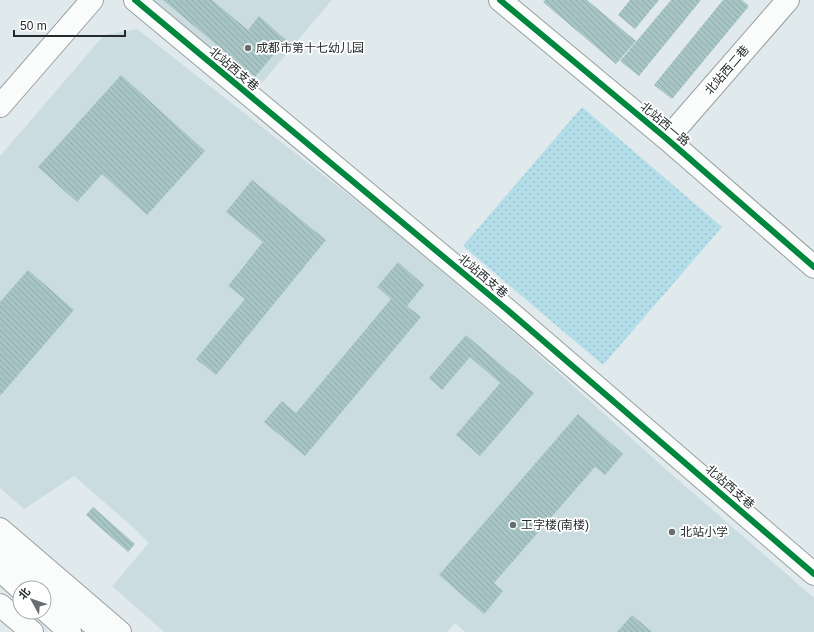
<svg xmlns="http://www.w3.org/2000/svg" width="814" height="632" font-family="Helvetica,'Noto Sans SC',sans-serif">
  <defs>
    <pattern id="park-dots" width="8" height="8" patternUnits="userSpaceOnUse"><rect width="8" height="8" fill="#b2dde9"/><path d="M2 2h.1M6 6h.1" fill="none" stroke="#99bec8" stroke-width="1.8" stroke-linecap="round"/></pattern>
    <pattern id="building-back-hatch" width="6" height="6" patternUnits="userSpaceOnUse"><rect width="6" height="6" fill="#a8c5c6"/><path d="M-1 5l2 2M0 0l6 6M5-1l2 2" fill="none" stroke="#90a9aa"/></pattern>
  </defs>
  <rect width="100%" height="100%" fill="#e0e9ec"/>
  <path fill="#cbdce0" d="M 154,0 L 332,0 L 255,91 L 154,6 Z
    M 137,29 L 392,229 L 521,339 L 662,466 L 814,598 L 814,632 L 465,632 L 455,623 L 447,632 L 164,632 L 112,586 L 149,543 L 134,528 L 74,476 L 24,509 L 0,488 L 0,156 L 104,35 Z"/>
  <path fill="url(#park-dots)" d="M 582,107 L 722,227 L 603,365 L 463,246 Z"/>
  <path fill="url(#building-back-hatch)" d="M 163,0 L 212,0 L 248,30 L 259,16 L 286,40 L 255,77 Z
    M 545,0 L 587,0 L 636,41 L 616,64 L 543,2 Z
    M 630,0 L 659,0 L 635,29 L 618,15 Z
    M 671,0 L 701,0 L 639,76 L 620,61 Z
    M 723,0 L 742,0 L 749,6 L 672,99 L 654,85 Z
    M 121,75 L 205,151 L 147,215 L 102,174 L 77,202 L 38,167 Z
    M 252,180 L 326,240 L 216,375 L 196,359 L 245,299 L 228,286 L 263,242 L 226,212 Z
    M 398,262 L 424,285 L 407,306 L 421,317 L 305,456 L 264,422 L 282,401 L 296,413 L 391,299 L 377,287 Z
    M 28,270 L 74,310 L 0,396 L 0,302 Z
    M 466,335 L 534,393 L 480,456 L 456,435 L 500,383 L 470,357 L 442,390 L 429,378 Z
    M 578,414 L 623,454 L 605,475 L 595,467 L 494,583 L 503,591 L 484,614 L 439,575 Z
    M 93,507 L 135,544 L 128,552 L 86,515 Z
    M 632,615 L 652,632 L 617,632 Z"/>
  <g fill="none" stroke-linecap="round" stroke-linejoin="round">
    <g stroke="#999fa1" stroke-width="24">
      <path id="minor" d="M 135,0 L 505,308 L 814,574
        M 500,0 L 667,139 L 814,267
        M 0,106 L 92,0
        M 667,139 L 788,0
        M 0,529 L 120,632
        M 0,605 L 32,632"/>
    </g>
    <g stroke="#999fa1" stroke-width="24">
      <path id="highway" d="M 0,545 L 102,632
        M 0,570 L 20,588
        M 44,609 L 70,632"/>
    </g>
    <use href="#minor" stroke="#fafcfc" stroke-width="22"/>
    <use href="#highway" stroke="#fafcfc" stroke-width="22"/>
    <g stroke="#fff" stroke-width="8">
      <path id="cycleway" d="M 135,0 L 505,308 L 814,574
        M 500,0 L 667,139 L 814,267"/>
    </g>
    <use href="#cycleway" stroke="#00873e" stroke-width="6"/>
  </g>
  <g fill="#666e6f" stroke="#fff" stroke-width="1.5">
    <circle cx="248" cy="48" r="4"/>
    <circle cx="513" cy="525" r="4"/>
    <circle cx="672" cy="532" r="4"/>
  </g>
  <g text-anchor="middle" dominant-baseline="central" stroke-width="3.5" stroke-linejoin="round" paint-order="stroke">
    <g font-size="12" fill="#252b2c" stroke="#fff" text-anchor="start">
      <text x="256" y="48">成都市第十七幼儿园</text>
      <text x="521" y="525">工字楼(南楼)</text>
      <text x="680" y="532">北站小学</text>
    </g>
    <g font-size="12" fill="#252b2c" stroke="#fff">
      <text transform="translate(234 69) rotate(40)">北站西支巷</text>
      <text transform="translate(727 70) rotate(-49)">北站西二巷</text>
      <text transform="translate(665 124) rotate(40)">北站西一路</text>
      <text transform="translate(483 276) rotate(40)">北站西支巷</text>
      <text transform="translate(730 487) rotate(41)">北站西支巷</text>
    </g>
  </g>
  <g transform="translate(32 600) rotate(310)"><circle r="19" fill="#ffffff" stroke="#a8aaab"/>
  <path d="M0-3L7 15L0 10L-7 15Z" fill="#666e6f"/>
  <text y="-6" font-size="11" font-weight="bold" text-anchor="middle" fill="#252b2c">北</text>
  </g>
  <path d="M14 30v6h111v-6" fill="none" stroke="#252b2c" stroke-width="2"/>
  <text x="20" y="30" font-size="12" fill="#252b2c" stroke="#ffffff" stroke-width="3" paint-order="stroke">50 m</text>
</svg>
